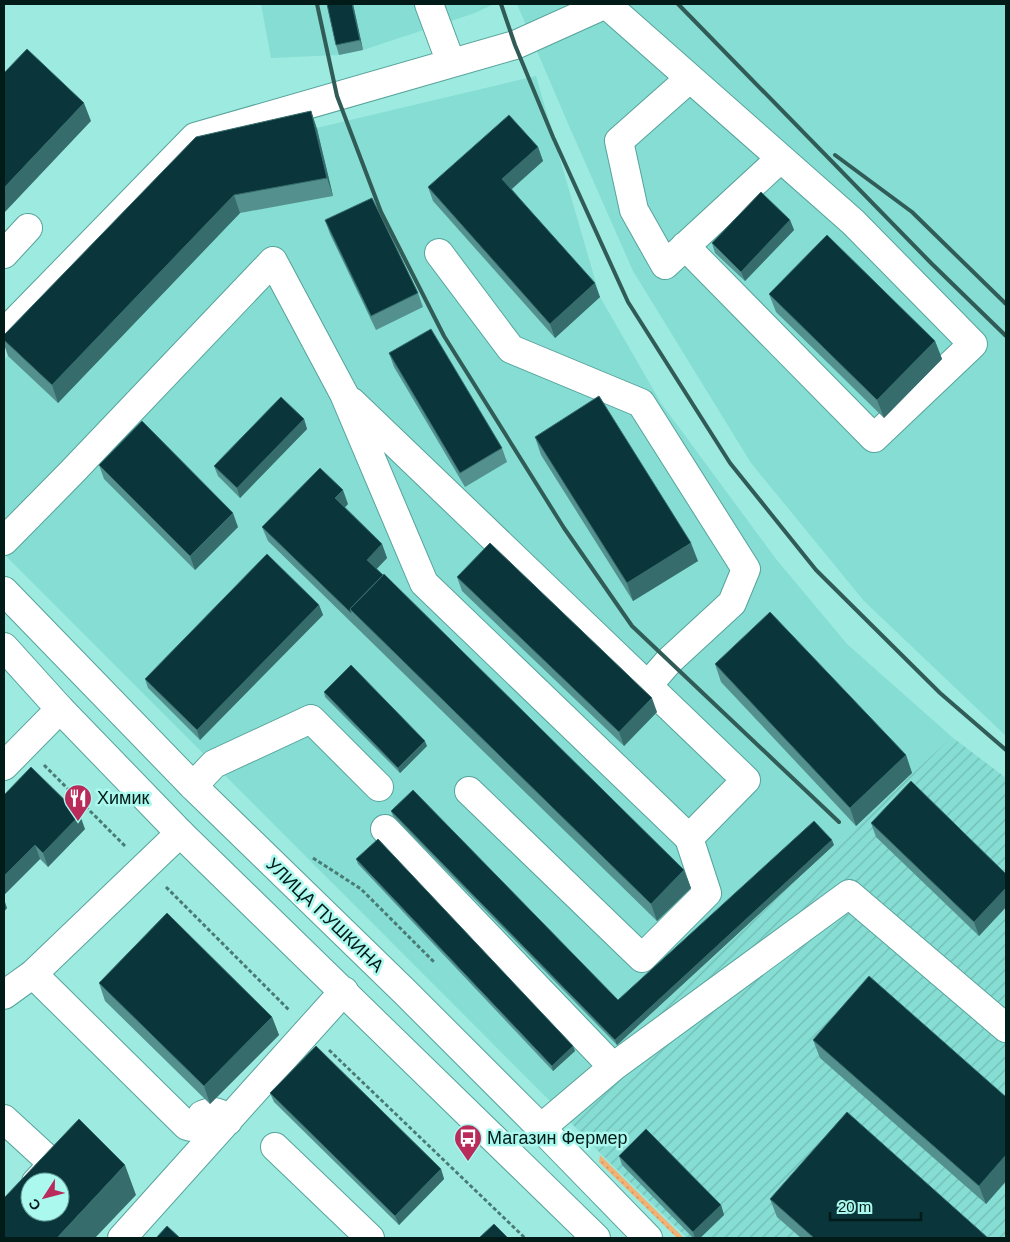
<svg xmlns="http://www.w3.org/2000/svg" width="1010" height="1242" font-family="Helvetica,sans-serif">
  <defs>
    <pattern id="industrial-furrows" width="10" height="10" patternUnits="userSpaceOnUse" patternTransform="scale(1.25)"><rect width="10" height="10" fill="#85ddd3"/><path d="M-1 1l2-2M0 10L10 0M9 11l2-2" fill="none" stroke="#71bdb4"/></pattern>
    <pattern id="grass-dots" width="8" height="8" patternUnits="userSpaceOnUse" patternTransform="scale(1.25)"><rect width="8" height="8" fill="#f1b273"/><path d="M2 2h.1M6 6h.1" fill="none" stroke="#cd9863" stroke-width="1.8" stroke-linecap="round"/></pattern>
  </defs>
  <rect width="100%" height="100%" fill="#9deae0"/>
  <path fill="#85ddd3" d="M 261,4 L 494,4 L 475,13 L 363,50 L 339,55 L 271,58 Z
    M 517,4 L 1006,4 L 1006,736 L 864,601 L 751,463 L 633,271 L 566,119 Z
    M 536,76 L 600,297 L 661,403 L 776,559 L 847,644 L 952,737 L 553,1104 L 4,554 L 4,360 L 202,155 Z"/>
  <path fill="url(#industrial-furrows)" d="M 952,737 L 1006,778 L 1006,1238 L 687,1238 L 601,1154 L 553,1104 Z"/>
  <path fill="url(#grass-dots)" d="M 600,1155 L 684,1238 L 677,1238 L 599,1162 Z"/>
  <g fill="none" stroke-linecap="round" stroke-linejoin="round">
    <g stroke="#57a39b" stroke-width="30">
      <path id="minor" d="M 429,4 L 451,63
        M 689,79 L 619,141 L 634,210 L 665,265 L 780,159
        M 439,253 L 511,349 L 641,403 L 746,569 L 732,603 L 669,661 L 648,685
        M 4,254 L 28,228
        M 4,333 L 195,137 L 515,45 L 606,4 L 853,222 L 973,344 L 874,438 L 685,246
        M 352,402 L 746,780 L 689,838
        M 4,541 L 71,473 L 273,261 L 344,394 L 424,583 L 689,838 L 707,893 L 642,958 L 469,791
        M 4,766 L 60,709
        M 193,786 L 214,764 L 311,719 L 379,787
        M 385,829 L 613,1067
        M 33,974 L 187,1126 L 191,1127 L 201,1121 L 202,1115 C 214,1110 220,1111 228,1121
        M 4,995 L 33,974 L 180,833
        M 4,1119 L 53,1164 L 36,1182
        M 541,1128 L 613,1067 L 849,894 L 1006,1028
        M 275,1147 L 370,1238
        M 122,1238 L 344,991"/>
    </g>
    <g stroke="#57a39b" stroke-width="30">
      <path id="major" d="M 4,591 L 193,786 L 405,992 L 541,1128 L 648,1238
        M 4,647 L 60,709 L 180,833 L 596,1238"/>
    </g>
    <path stroke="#487b74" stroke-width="3" stroke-dasharray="4 2.5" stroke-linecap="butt" d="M 44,765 L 125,846
      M 313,858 L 361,889 L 435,963
      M 166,887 L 289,1010
      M 329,1050 L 525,1238"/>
    <use href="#minor" stroke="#fff" stroke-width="28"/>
    <use href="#major" stroke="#fff" stroke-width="28"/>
    <path stroke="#305b56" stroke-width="4" d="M 317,4 L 337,96 L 381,212 L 444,336 L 564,528 L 632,626 L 839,822
      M 501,4 L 515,45 L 553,137 L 628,302 L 730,463 L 816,570 L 940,693 L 1006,750
      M 678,4 L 932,264 L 1006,336
      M 835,155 L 912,212 L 1006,304"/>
  </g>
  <path fill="#54908e" d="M 353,4 L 363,50 L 339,55 L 336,45 Z
    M 311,111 L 317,129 L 333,196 L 240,213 L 58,403 L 8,356 L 4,344 L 4,335 Z
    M 538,147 L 543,161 L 512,189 L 600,297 L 555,338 L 433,201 L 428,187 Z
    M 325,220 L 418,293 L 423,307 L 376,330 L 330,234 Z
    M 790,220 L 794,230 L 745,281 L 715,253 L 712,243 Z
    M 769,294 L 935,341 L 942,359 L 884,418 L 776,312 Z
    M 389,353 L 502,448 L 507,462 L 465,487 L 394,367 Z
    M 304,419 L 307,429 L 240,498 L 218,476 L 214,466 Z
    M 535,437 L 698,561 L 633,601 L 541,455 Z
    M 99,465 L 238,527 L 195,570 L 104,479 Z
    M 348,504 L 345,507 L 382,544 L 387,558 L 376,569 L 684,870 L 691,888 L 657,921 L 268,541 L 262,527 Z
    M 457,577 L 657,712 L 624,746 L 462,591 Z
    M 319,605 L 323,615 L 200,740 L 148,688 L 145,679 Z
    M 715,664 L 906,755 L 912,773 L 856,826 L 721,682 Z
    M 324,692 L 427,746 L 400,773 L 325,697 Z
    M 4,795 L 85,829 L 48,867 L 40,859 L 4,895 Z
    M 391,811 L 618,1000 L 834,845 L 617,1045 L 393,816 Z
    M 871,823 L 1006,874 L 1006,907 L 979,936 L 876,837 Z
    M 356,859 L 575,1051 L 553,1071 L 358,864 Z
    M 99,983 L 272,1017 L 279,1035 L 210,1104 L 105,1001 Z
    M 813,1040 L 1006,1097 L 1006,1181 L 986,1204 L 820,1058 Z
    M 270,1093 L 441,1169 L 444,1179 L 399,1225 L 274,1102 Z
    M 619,1156 L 721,1205 L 724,1215 L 700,1238 L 693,1238 L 622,1165 Z
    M 770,1199 L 988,1238 L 801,1238 L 777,1217 Z"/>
  <path fill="#366c6c" d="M 352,4 L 353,4 L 363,50 L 360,40 Z
    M 84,103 L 91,121 L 4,213 L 4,188 Z
    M 311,111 L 317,129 L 333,196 L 327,178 Z
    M 538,147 L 543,161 L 507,193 L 502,179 Z
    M 234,195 L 240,213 L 58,403 L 52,385 Z
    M 790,220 L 794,230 L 745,281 L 741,272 Z
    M 595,283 L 600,297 L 555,338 L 550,324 Z
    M 935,341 L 942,359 L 884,418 L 877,400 Z
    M 304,419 L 307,429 L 240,498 L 237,488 Z
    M 343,490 L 348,504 L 340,512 L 335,498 Z
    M 233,513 L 238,527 L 195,570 L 190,556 Z
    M 691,543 L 698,561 L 633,601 L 627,583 Z
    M 382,544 L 387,558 L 372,574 L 367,560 Z
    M 319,605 L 323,615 L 200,740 L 197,730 Z
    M 652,698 L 657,712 L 624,746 L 619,732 Z
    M 425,741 L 427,746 L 400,773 L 398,768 Z
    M 906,755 L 912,773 L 856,826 L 850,808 Z
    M 80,815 L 85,829 L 48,867 L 43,853 Z
    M 832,840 L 834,845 L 617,1045 L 615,1040 Z
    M 35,845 L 40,859 L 4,895 L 4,876 Z
    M 684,870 L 691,888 L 657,921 L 651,904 Z
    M 1006,888 L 1006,907 L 979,936 L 974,922 Z
    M 4,899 L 7,908 L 4,912 Z
    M 272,1017 L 279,1035 L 210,1104 L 204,1086 Z
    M 573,1046 L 575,1051 L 553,1071 L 552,1066 Z
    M 1006,1155 L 1006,1181 L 986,1204 L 979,1186 Z
    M 125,1165 L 136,1195 L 95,1238 L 57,1238 Z
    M 441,1169 L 444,1179 L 399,1225 L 395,1216 Z
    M 721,1205 L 724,1215 L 700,1238 L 695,1238 L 693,1232 Z"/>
  <path fill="#0a363b" stroke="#366c6c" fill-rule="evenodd" d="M 327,4 L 352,4 L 360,40 L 336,45 Z
    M 27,49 L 84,103 L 4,188 L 4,73 Z
    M 311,111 L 327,178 L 234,195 L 52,385 L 4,340 L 4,335 L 196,137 Z
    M 509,115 L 538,147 L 502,179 L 595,283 L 550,324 L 428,187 Z
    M 761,192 L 790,220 L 741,272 L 712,243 Z
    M 372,198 L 418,293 L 371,316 L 325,220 Z
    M 827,235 L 935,341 L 877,400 L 769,294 Z
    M 431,329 L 502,448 L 460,473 L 389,353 Z
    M 599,396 L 691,543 L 627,583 L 535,437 Z
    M 281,397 L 304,419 L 237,488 L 214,466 Z
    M 142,421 L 233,513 L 190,556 L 99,465 Z
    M 320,468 L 343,490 L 335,498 L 382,544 L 367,560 L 383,575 L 350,609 L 351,613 L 262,527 Z
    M 490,543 L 652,698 L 619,732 L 457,577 Z
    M 267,554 L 319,605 L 197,730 L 145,679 Z
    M 384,574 L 684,870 L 651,904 L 350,609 Z
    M 770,612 L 906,755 L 850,808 L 715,664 Z
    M 351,665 L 425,741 L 398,768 L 324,692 Z
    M 31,767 L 80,815 L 43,853 L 35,845 L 4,876 L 4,795 Z
    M 911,781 L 1006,874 L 1006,888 L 974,922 L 871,823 Z
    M 413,790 L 618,1000 L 814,821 L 832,840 L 615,1040 L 391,811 Z
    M 378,839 L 573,1046 L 552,1066 L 356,859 Z
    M 167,913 L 272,1017 L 204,1086 L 99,983 Z
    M 869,976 L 1006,1097 L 1006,1155 L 979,1186 L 813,1040 Z
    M 316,1046 L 441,1169 L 395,1216 L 270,1093 Z
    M 847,1112 L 988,1238 L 814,1238 L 770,1199 Z
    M 79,1119 L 125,1165 L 57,1238 L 4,1238 L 4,1198 ZM 30,1182 L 60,1182 L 60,1212 L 30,1212 Z
    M 646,1129 L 721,1205 L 693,1232 L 619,1156 Z
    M 494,1224 L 508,1238 L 479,1238 Z
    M 167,1226 L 180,1238 L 156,1238 Z"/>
  <defs>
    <g id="restaurant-pin" transform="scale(1.4375)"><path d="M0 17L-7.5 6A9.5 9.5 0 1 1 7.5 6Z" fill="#b92b5b" stroke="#aaf8ee"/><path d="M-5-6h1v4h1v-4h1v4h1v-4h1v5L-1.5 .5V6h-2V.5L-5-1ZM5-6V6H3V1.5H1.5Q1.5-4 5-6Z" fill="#fff"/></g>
    <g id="bus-pin" transform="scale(1.4375)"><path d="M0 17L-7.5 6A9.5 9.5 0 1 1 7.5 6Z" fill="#b92b5b" stroke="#aaf8ee"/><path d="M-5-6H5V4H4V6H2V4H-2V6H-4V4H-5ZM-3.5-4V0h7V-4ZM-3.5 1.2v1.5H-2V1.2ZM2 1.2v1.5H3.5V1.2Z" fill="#fff"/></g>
  </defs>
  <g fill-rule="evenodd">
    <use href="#restaurant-pin" x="78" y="798"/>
    <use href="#bus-pin" x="468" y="1138"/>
  </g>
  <g text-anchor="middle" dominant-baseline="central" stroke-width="5" stroke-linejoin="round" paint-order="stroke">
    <g font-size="18" fill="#001b18" stroke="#aaf8ee" text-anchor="start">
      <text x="97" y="798">Химик</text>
      <text x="487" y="1138">Магазин Фермер</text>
    </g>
    <g font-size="18" fill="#001b18" stroke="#aaf8ee">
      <text transform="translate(325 915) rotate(44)">УЛИЦА ПУШКИНА</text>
    </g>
  </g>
  <rect width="1010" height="1242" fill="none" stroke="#001b18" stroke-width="10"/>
  <g transform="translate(45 1197) rotate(234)"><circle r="24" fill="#aaf8ee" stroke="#66a098"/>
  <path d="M0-4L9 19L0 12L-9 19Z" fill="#b92b5b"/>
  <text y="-8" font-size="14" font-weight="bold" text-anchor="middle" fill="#001b18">С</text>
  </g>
  <path d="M830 1212v8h91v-8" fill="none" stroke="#001b18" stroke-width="2.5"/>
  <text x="838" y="1212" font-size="15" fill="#001b18" stroke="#aaf8ee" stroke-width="4" paint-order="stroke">20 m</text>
</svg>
